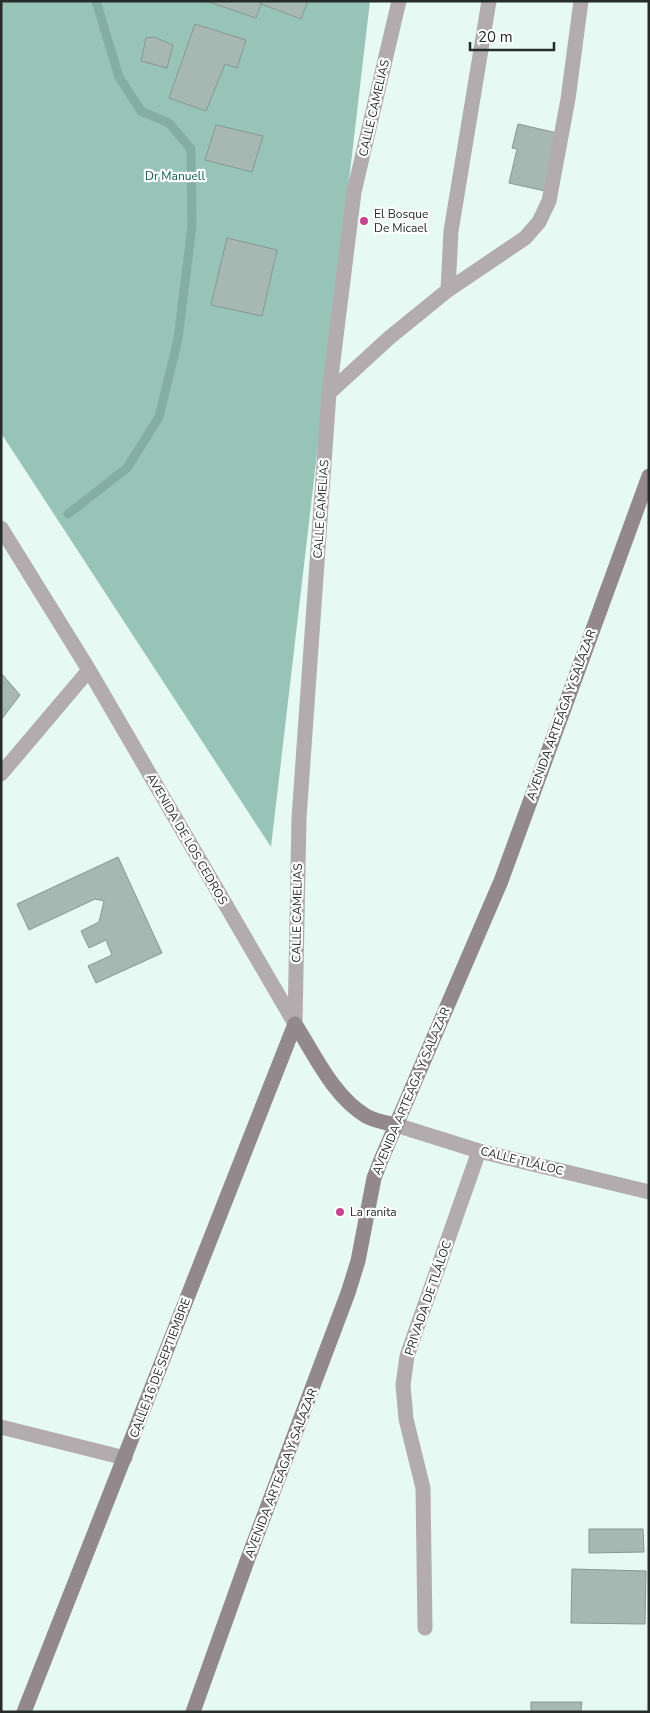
<svg xmlns="http://www.w3.org/2000/svg" width="650" height="1713" font-family="'Nunito Sans',sans-serif">
  <rect width="100%" height="100%" fill="#e7f9f3"/>
  <path fill="#98c4b7" d="M 1,1 L 370,1 L 271,847 L 1,433 Z"/>
  <g fill="none" stroke-linecap="round" stroke-linejoin="round">
    <path stroke="#83aea1" stroke-width="9" d="M 68,514 L 127,468 L 159,417 L 178,339 L 192,226 L 191,149 L 169,123 L 141,111 L 119,77 L 96,1"/>
  </g>
  <path fill="#a7b8b3" stroke="#879792" d="M 206,1 L 262,1 L 256,18 Z
    M 262,1 L 308,1 L 301,19 L 261,4 Z
    M 195,24 L 246,40 L 237,68 L 225,64 L 206,111 L 169,98 Z
    M 154,37 L 173,45 L 167,68 L 141,61 L 146,38 Z
    M 518,124 L 566,135 L 545,191 L 509,183 L 517,149 L 512,148 Z
    M 216,125 L 263,136 L 252,172 L 205,160 Z
    M 227,238 L 277,250 L 262,316 L 211,305 Z
    M 1,673 L 20,695 L 1,720 Z
    M 118,857 L 162,953 L 96,983 L 88,966 L 112,955 L 106,940 L 89,948 L 81,931 L 99,922 L 104,901 L 95,899 L 29,930 L 17,904 Z
    M 589,1529 L 643,1529 L 644,1552 L 589,1553 Z
    M 572,1569 L 646,1571 L 645,1624 L 571,1623 Z
    M 531,1702 L 582,1702 L 581,1712 L 531,1712 Z"/>
  <g fill="none" stroke-linecap="round" stroke-linejoin="round">
    <path stroke="#b3acaf" stroke-width="15" d="M 448,290 L 525,238 L 539,222 L 549,201 L 568,99 L 581,1
      M 329,393 L 389,338 L 448,290 L 451,231 L 489,1
      M 1,528 L 89,670 L 294,1022
      M 1,774 L 89,670
      M 295,1024 L 299,818 L 329,393 L 354,192 L 399,1
      M 396,1125 L 479,1151 L 649,1192
      M 1,1427 L 125,1458
      M 425,1628 L 423,1488 L 406,1419 L 403,1385 L 407,1356 L 479,1151"/>
    <path stroke="#93898d" stroke-width="15" d="M 295,1024 C 315,1055 333,1096 366,1116 C 375,1121 387,1123 396,1125
      M 24,1712 L 295,1024
      M 193,1712 L 247,1561 L 348,1293 L 358,1261 L 374,1178 L 381,1160 L 501,881 L 649,476"/>
  </g>
  <g fill="#c5458e" stroke="#fff" stroke-width="2">
    <circle cx="364" cy="221" r="5"/>
    <circle cx="340" cy="1212" r="5"/>
  </g>
  <g text-anchor="middle" dominant-baseline="central" stroke-width="4.5" stroke-linejoin="round" paint-order="stroke">
    <g font-size="12" fill="#252c29" stroke="#fff">
      <text transform="translate(374 108) rotate(-77)">CALLE CAMELIAS</text>
      <text transform="translate(321 509) rotate(-86)">CALLE CAMELIAS</text>
      <text transform="translate(561 715) rotate(-70)">AVENIDA ARTEAGA Y SALAZAR</text>
      <text transform="translate(187 839) rotate(60)">AVENIDA DE LOS CEDROS</text>
      <text transform="translate(297 913) rotate(-89)">CALLE CAMELIAS</text>
      <text transform="translate(411 1091) rotate(-67)">AVENIDA ARTEAGA Y SALAZAR</text>
      <text transform="translate(522 1161) rotate(14)">CALLE TLÁLOC</text>
      <text transform="translate(428 1298) rotate(-71)">PRIVADA DE TLÁLOC</text>
      <text transform="translate(160 1368) rotate(-69)">CALLE 16 DE SEPTIEMBRE</text>
      <text transform="translate(281 1473) rotate(-69)">AVENIDA ARTEAGA Y SALAZAR</text>
    </g>
    <g font-size="12" fill="#0c6150" stroke="#fff">
      <text x="175" y="176">Dr Manuell</text>
    </g>
    <g font-size="12" fill="#252c29" stroke="#fff" text-anchor="start">
      <text x="374" y="214">El Bosque<tspan x="374" dy="14">De Micael</tspan></text>
      <text x="350" y="1212">La ranita</text>
    </g>
  </g>
  <rect width="650" height="1713" fill="none" stroke="#252c29" stroke-width="5"/>
  <path d="M470 42v8h84v-8" fill="none" stroke="#252c29" stroke-width="2.5"/>
  <text x="478" y="42" font-size="15" fill="#252c29" stroke="#ffffff" stroke-width="4" paint-order="stroke">20 m</text>
</svg>
